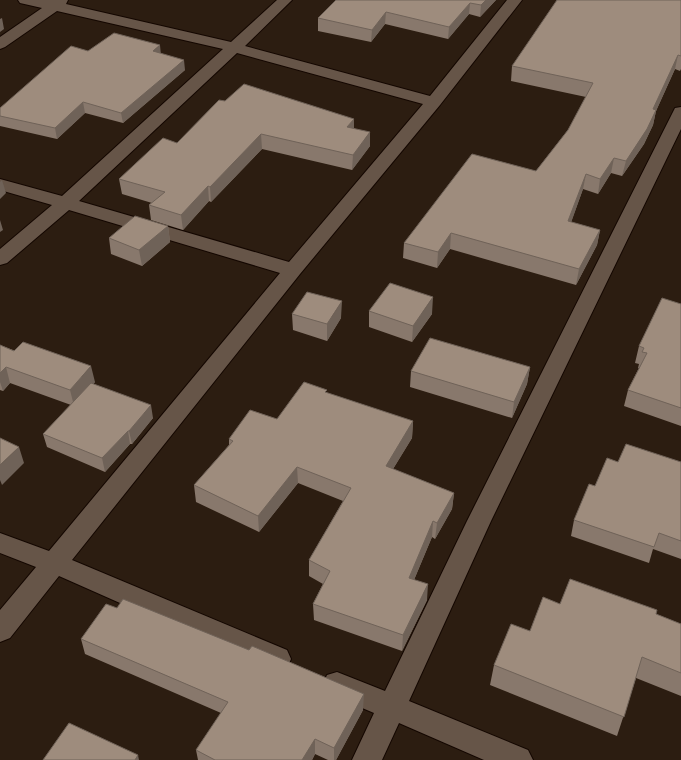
<svg xmlns="http://www.w3.org/2000/svg" width="681" height="760" font-family="Overpass,sans-serif">
  <rect width="100%" height="100%" fill="#2c1d11"/>
  <g fill="none" stroke-linecap="round" stroke-linejoin="round">
    <g stroke="#140701" stroke-width="2">
      <path id="street" d="M 18,0 L 68,0 L 66,4 L 231,42 L 277,0 L 292,0 L 245,46 L 430,96 L 507,0 L 522,0 L 440,105 L 300,274 L 72,560 L 287,650 L 291,659 L 287,668 L 277,671 L 267,668 L 59,576 L 10,638 L 0,642 L 0,610 L 36,567 L 0,553 L 0,533 L 49,551 L 280,273 L 69,210 L 7,263 L 0,265 L 0,249 L 52,205 L 0,190 L 0,179 L 62,196 L 223,49 L 57,11 L 5,47 L 0,49 L 0,37 L 42,8 L 20,3 ZM 237,53 L 423,104 L 289,262 L 79,201 Z
        M 681,107 L 681,129 L 491,521 L 409,701 L 528,750 L 533,760 L 484,760 L 399,723 L 382,760 L 352,760 L 374,713 L 327,693 L 323,684 L 327,675 L 337,672 L 385,691 L 467,521 L 673,112 L 675,108 Z"/>
    </g>
    <use href="#street" fill="#665548" fill-rule="evenodd"/>
  </g>
  <path fill="#88786c" d="M 336,0 L 496,0 L 480,17 L 469,14 L 448,39 L 385,24 L 371,42 L 318,31 L 318,18 Z
    M 681,0 L 681,69 L 680,71 L 675,69 L 656,111 L 653,125 L 644,144 L 622,176 L 611,173 L 598,194 L 583,189 L 571,222 L 600,230 L 597,245 L 576,285 L 450,249 L 437,268 L 403,258 L 404,243 L 536,171 L 568,130 L 586,97 L 511,81 L 512,66 Z
    M 88,51 L 161,53 L 185,70 L 123,123 L 85,113 L 57,139 L 0,126 L 0,108 Z
    M 225,101 L 354,119 L 354,128 L 370,146 L 352,170 L 262,149 L 211,202 L 209,201 L 183,230 L 151,220 L 149,205 L 152,203 L 122,194 L 119,179 L 177,143 Z
    M 168,226 L 170,242 L 142,266 L 111,254 L 109,238 Z
    M 681,304 L 681,426 L 624,406 L 628,390 L 639,368 L 638,368 L 639,364 L 635,363 L 639,346 Z
    M 369,311 L 432,314 L 412,342 L 369,327 Z
    M 292,314 L 341,318 L 327,341 L 293,330 Z
    M 0,345 L 95,382 L 93,384 L 153,418 L 132,444 L 130,444 L 105,472 L 47,447 L 43,434 L 71,405 L 10,383 L 3,391 L 0,390 Z
    M 530,367 L 527,384 L 512,418 L 410,387 L 411,371 Z
    M 327,393 L 413,421 L 412,438 L 393,469 L 454,493 L 452,509 L 435,539 L 432,537 L 414,580 L 427,600 L 402,651 L 314,620 L 313,604 L 323,584 L 309,576 L 309,560 L 343,501 L 298,483 L 259,532 L 196,502 L 194,485 L 229,445 L 229,439 L 277,419 Z
    M 618,462 L 681,462 L 681,559 L 653,549 L 649,563 L 571,536 L 574,520 L 595,486 Z
    M 560,604 L 656,614 L 681,624 L 681,696 L 636,678 L 617,736 L 490,685 L 494,665 L 530,631 Z
    M 81,639 L 363,710 L 336,760 L 328,760 L 315,754 L 312,760 L 198,760 L 196,750 L 221,713 L 85,654 Z"/>
  <path fill="#6f6258" d="M 486,0 L 496,0 L 480,17 L 481,5 Z
    M 470,3 L 469,14 L 448,39 L 449,27 Z
    M 386,12 L 385,24 L 371,42 L 372,30 Z
    M 2,18 L 4,29 L 0,32 L 0,19 Z
    M 160,45 L 161,55 L 153,51 Z
    M 678,55 L 675,69 L 656,111 L 653,125 L 644,144 L 622,176 L 626,161 L 653,109 Z
    M 184,60 L 185,70 L 123,123 L 121,113 Z
    M 83,102 L 85,113 L 57,139 L 55,128 Z
    M 354,119 L 354,133 L 347,127 Z
    M 370,132 L 370,146 L 352,170 L 353,155 Z
    M 261,134 L 262,149 L 211,202 L 210,187 Z
    M 614,158 L 611,173 L 598,194 L 600,179 Z
    M 586,174 L 583,189 L 566,237 L 568,221 Z
    M 2,180 L 6,193 L 0,199 L 0,182 Z
    M 208,186 L 209,201 L 183,230 L 181,215 Z
    M 0,220 L 3,230 L 0,232 Z
    M 168,226 L 170,242 L 142,266 L 139,250 Z
    M 600,230 L 597,245 L 576,285 L 579,269 Z
    M 451,233 L 450,249 L 437,268 L 438,252 Z
    M 433,297 L 432,314 L 412,342 L 413,326 Z
    M 342,301 L 341,318 L 327,341 L 327,324 Z
    M 91,366 L 95,382 L 74,406 L 70,390 Z
    M 6,367 L 10,383 L 3,391 L 0,382 L 0,373 Z
    M 530,367 L 527,384 L 512,418 L 514,402 Z
    M 151,405 L 153,418 L 132,444 L 129,431 Z
    M 413,421 L 412,438 L 385,482 L 386,466 Z
    M 128,431 L 130,444 L 105,472 L 102,458 Z
    M 19,447 L 24,463 L 2,485 L 0,480 L 0,465 Z
    M 297,467 L 298,483 L 259,532 L 258,516 Z
    M 454,493 L 452,509 L 435,539 L 437,523 Z
    M 433,521 L 432,537 L 408,594 L 409,578 Z
    M 428,584 L 427,600 L 402,651 L 403,635 Z
    M 364,694 L 363,710 L 336,760 L 334,760 L 334,748 Z
    M 315,739 L 315,754 L 312,760 L 302,760 Z
    M 138,755 L 139,760 L 135,760 Z"/>
  <path fill="#9e8c7d" stroke="#6f6258" d="M 336,0 L 486,0 L 481,5 L 470,3 L 449,27 L 386,12 L 372,30 L 318,18 Z
    M 557,0 L 681,0 L 681,56 L 678,55 L 653,109 L 656,110 L 647,129 L 626,161 L 614,158 L 600,179 L 586,174 L 568,221 L 600,230 L 579,269 L 451,233 L 438,252 L 404,243 L 472,154 L 536,171 L 568,130 L 593,83 L 512,66 Z
    M 114,33 L 160,45 L 153,51 L 184,60 L 121,113 L 83,102 L 55,128 L 0,116 L 0,108 L 71,46 L 88,51 Z
    M 244,84 L 354,119 L 347,127 L 370,132 L 353,155 L 261,134 L 210,187 L 208,186 L 181,215 L 149,205 L 165,192 L 119,179 L 163,138 L 177,143 L 219,100 L 225,101 Z
    M 135,216 L 168,226 L 139,250 L 109,238 Z
    M 390,283 L 433,297 L 413,326 L 369,311 Z
    M 307,292 L 342,301 L 327,324 L 292,314 Z
    M 662,298 L 681,304 L 681,408 L 628,390 L 647,353 L 642,352 L 644,348 L 639,346 Z
    M 430,338 L 530,367 L 514,402 L 411,371 Z
    M 23,342 L 91,366 L 70,390 L 6,367 L 0,373 L 0,345 L 14,351 Z
    M 304,382 L 327,390 L 325,392 L 413,421 L 386,466 L 454,493 L 437,523 L 433,521 L 409,578 L 428,584 L 403,635 L 313,604 L 330,571 L 309,560 L 351,488 L 297,467 L 258,516 L 194,485 L 233,441 L 229,439 L 250,410 L 277,419 Z
    M 91,383 L 151,405 L 129,431 L 128,431 L 102,458 L 43,434 Z
    M 0,438 L 19,447 L 0,465 Z
    M 626,444 L 681,462 L 681,541 L 659,533 L 654,547 L 574,520 L 589,484 L 595,486 L 607,458 L 618,462 Z
    M 570,579 L 657,610 L 656,614 L 681,624 L 681,673 L 642,657 L 624,717 L 494,665 L 511,624 L 530,631 L 543,597 L 560,604 Z
    M 123,599 L 249,650 L 252,646 L 364,694 L 334,748 L 315,739 L 302,760 L 215,760 L 196,750 L 228,702 L 81,639 L 106,604 L 117,608 Z
    M 69,723 L 138,755 L 135,760 L 43,760 Z"/>
</svg>
